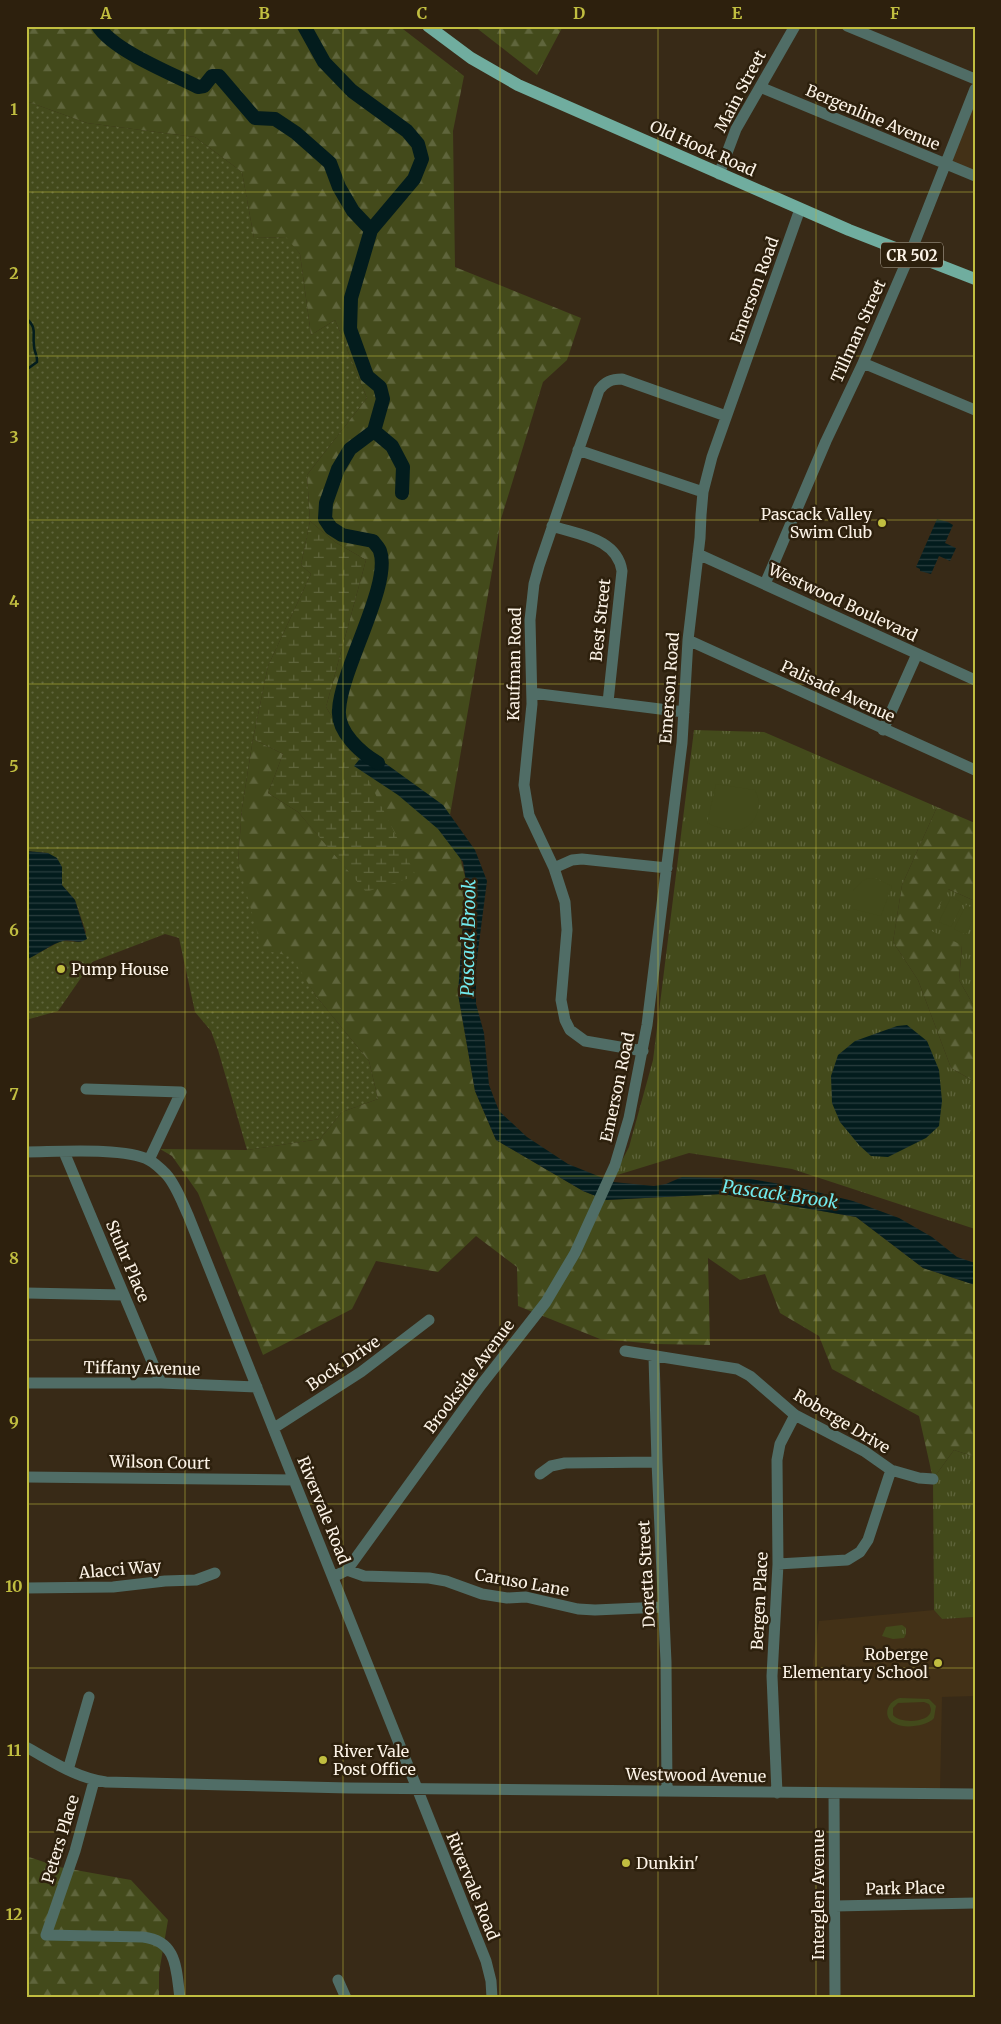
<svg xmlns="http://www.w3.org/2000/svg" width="1001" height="2024" font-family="Merriweather,serif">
  <defs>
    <pattern id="grass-dots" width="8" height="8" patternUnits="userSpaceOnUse" patternTransform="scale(1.25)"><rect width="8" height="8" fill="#434a1b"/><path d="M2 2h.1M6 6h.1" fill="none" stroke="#5f653c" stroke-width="1.8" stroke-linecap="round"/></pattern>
    <pattern id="forest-firs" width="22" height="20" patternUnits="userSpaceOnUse" patternTransform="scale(1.25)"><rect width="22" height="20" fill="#434a1b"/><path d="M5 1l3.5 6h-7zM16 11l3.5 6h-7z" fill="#5f653c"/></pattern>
    <pattern id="wetland-marsh" width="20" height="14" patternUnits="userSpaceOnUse" patternTransform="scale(1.25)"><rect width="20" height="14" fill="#434a1b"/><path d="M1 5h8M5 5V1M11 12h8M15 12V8" fill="none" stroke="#5f653c"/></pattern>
    <pattern id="park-tufts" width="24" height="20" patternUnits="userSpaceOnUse" patternTransform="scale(1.25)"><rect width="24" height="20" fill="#434a1b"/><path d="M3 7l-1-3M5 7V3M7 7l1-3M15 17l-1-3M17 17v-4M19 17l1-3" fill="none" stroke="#5f653c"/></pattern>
    <pattern id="water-rules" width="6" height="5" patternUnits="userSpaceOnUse" patternTransform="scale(1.25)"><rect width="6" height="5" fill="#031c1d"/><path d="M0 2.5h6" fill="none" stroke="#293d3e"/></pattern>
  </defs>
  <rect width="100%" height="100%" fill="#382a17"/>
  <path fill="#433117" d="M 975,89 L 975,176 L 945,164 Z
    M 934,1610 L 942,1619 L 975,1617 L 975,1696 L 942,1697 L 940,1793 L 818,1793 L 813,1662 L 819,1621 Z"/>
  <path fill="url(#grass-dots)" d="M 26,101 L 87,123 L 195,137 L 242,172 L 254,238 L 287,237 L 300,254 L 311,335 L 335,320 L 367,398 L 307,475 L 310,521 L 301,565 L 311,574 L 268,666 L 253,739 L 242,808 L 238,862 L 316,996 L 369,1061 L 378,1099 L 342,1112 L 320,1139 L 247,1150 L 218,1050 L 211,1031 L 195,1012 L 179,938 L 165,934 L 92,962 L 58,1011 L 26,1020 L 26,960 L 61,941 L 81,942 L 86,932 L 75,900 L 62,885 L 62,867 L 48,853 L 26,851 Z"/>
  <path fill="url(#forest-firs)" d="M 26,26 L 399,26 L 464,76 L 453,131 L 455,267 L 581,318 L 567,360 L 543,382 L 501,519 L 450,815 L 466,881 L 458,994 L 475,1091 L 496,1140 L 583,1191 L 606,1200 L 723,1194 L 856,1217 L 923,1268 L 975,1285 L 975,1457 L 954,1450 L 933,1479 L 919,1416 L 832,1369 L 819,1336 L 780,1313 L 765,1274 L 740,1280 L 708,1258 L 710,1345 L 656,1344 L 600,1339 L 518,1306 L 517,1267 L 476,1236 L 438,1272 L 376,1261 L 352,1309 L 263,1355 L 198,1193 L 172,1156 L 160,1149 L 247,1150 L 320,1139 L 342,1112 L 378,1099 L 369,1061 L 316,996 L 291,956 L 262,950 L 238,862 L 242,808 L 253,739 L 283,754 L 268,793 L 298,812 L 366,891 L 363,769 L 326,707 L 366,560 L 335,542 L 310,521 L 307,475 L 367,398 L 335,320 L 311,335 L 300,254 L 286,237 L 254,238 L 242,172 L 195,137 L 87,123 L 26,101 Z
    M 474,26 L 563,26 L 537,75 Z
    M 937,807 L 975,823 L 975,901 L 948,889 L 962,945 L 959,980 L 975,1008 L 975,1082 L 951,1068 L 918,980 L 893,942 L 902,885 Z
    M 26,1856 L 59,1867 L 131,1880 L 168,1920 L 159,1973 L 159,1998 L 26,1998 Z"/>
  <path fill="url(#wetland-marsh)" d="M 310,521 L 335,542 L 366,560 L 326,707 L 363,769 L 416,876 L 366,892 L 298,812 L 268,793 L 283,754 L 253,739 L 268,666 L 311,574 L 301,565 Z"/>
  <path fill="url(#park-tufts)" d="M 694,730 L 764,732 L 937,807 L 902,885 L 893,942 L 918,980 L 951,1068 L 975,1082 L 975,1229 L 792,1169 L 689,1153 L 614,1176 L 629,1147 L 653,1060 Z
    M 948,889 L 975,901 L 975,1008 L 959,980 L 962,945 L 927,929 Z
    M 954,1450 L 975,1457 L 975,1617 L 942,1619 L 934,1610 L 933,1479 Z
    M 902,1625 L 906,1628 L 906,1634 L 904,1638 L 893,1639 L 882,1636 L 886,1627 Z"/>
  <path fill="#434a1b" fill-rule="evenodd" d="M 716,784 L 755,790 C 759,798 760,805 757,813 C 749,837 725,831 707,823 Z
    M 869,878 L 877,879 L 892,886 L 881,916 L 853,909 L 853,891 L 862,881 Z
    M 951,897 L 963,903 L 951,927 L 939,922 Z
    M 966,905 L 975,909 L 975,915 L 966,935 L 954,929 Z
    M 900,1698 L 929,1699 L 936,1706 L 934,1718 C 928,1726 904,1729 896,1724 C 881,1718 887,1701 900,1698 ZM 924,1702 L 929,1704 C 940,1723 900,1725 893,1715 L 893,1708 L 898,1703 Z"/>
  <path fill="url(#water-rules)" d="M 937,519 L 948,522 L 953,525 L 945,543 L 956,548 L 950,561 L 939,556 L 931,574 L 920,571 L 920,569 L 916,567 Z
    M 367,750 L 443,805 L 475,850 L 487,881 L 476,966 L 476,1004 L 484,1033 L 489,1085 L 499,1111 L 527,1137 L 568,1164 L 613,1182 L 654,1186 L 666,1184 L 682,1177 L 750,1179 L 792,1186 L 853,1201 L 899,1218 L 932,1237 L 957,1257 L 975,1263 L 975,1285 L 923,1268 L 856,1217 L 723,1194 L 606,1200 L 583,1191 L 496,1140 L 475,1091 L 458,994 L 466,881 L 463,862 L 438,829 L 398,795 L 354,766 Z
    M 26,851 L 48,853 L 57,858 L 62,867 L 62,885 L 75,900 L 87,939 C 78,945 73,939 63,941 C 53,943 37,955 26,960 Z
    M 907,1025 L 927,1041 L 939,1070 L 942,1101 L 939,1126 L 926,1138 L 888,1157 L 871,1156 L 859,1145 L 840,1122 L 832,1103 L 831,1076 L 838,1055 L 855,1041 L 897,1026 Z"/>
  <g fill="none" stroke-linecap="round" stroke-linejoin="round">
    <path stroke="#031c1d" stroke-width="2.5" d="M 26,318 C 38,329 32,333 34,346 C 34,352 38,356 37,362 L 26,370
      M 26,393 L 26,397
      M 26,409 L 26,414"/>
    <path stroke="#031c1d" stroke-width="14" d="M 98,26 C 114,51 171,73 198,87 L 204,86 L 212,76 L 219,76 L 255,118 L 275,119 L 296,133 L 330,163 L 339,187 L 353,211 L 371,230
      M 304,26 L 324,62 L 352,91 L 407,131 L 418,144 L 422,159 L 414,179 L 371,230 L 351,298 L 350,329 L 367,376 L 380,387 L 383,399 L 374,431 L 350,449 L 338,469 L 326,503 L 325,519 L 331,528 L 342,535 L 373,541 C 375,544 379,548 380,551 C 392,584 341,669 339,710 C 337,732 361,753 378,763
      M 374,431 L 392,446 L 403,467 L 402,493"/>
    <path stroke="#506d66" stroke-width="11" d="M 847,26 L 975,79
      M 760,87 L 975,176
      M 719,174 L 736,129 L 795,26
      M 863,363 L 975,410
      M 578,450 L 703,492
      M 552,526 C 579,535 617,538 622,571 L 608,702
      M 698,554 L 975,680
      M 765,584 L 826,441 L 863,363 L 910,254 L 975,89
      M 688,640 L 975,770
      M 532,693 L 684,712
      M 883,730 L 917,654
      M 554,868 L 572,860 L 582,859 L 667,868
      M 643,1051 L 585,1041 L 570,1030 L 565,1020 L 561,1000 L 567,930 L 565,902 L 554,868 L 529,815 L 524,785 L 532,704 L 530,620 L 534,584 L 539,566 L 599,390 C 605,382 611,379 622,379 L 726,416
      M 86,1089 L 181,1092 L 149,1160
      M 26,1152 C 56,1152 124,1147 149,1160 C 155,1163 161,1169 166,1174 C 176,1185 182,1202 188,1215 L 486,1961 L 491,1981 L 492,1998
      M 64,1152 L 161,1383
      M 26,1293 L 124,1295
      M 625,1351 L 737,1369 L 750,1376 L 795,1415 L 864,1451 L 891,1470 L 919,1478 L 933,1479
      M 654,1357 L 657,1462 L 666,1662 L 667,1790
      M 26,1383 L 161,1383 L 257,1387
      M 274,1428 L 361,1372 L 429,1320
      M 540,1474 L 551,1466 L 565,1463 L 657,1462
      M 26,1477 L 294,1480
      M 778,1564 L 847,1560 L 860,1552 L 868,1540 L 891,1470
      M 347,1570 L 364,1576 L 429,1578 L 446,1581 L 482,1594 L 507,1598 L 526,1597 L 578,1609 L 595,1610 L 663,1607
      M 333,1577 L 347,1570 L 481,1385 L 546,1302 L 575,1253 L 615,1165 L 629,1118 L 647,1025 L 682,743 L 688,640 L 700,538 L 701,515 L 703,492 L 712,457 L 800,209
      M 26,1588 L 113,1587 L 165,1581 L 196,1580 L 215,1573
      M 26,1747 C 52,1761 76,1778 106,1782 L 349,1788 L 975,1794
      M 68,1770 L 89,1697
      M 94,1781 L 75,1851 L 46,1935 L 143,1937 C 178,1941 176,1970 180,1998
      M 777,1793 L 772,1676 L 778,1564 L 777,1460 L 780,1444 L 795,1415
      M 834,1793 L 835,1998
      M 835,1906 L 975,1903
      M 338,1980 L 346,1998"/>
    <path stroke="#70ad9f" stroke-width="12" d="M 428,26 L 471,58 L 518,85 L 849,230 L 975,279"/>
  </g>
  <path fill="none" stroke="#c1be40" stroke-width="1" stroke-opacity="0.55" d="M 185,26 L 185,1998M 343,26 L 343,1998M 500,26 L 500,1998M 658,26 L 658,1998M 816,26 L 816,1998M 26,192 L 975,192M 26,356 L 975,356M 26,520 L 975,520M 26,684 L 975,684M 26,848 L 975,848M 26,1012 L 975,1012M 26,1176 L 975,1176M 26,1340 L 975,1340M 26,1504 L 975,1504M 26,1668 L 975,1668M 26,1832 L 975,1832"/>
  <g fill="#c1be40" stroke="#2d200d" stroke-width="2">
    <circle cx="882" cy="523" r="5"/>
    <circle cx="61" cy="969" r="5"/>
    <circle cx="938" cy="1663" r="5"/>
    <circle cx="323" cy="1760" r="5"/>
    <circle cx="626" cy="1863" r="5"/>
  </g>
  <g text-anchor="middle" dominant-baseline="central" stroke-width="5" stroke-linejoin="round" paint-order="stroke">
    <rect fill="#2d200d" stroke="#beb4a6" stroke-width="1" x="881" y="242.5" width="62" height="25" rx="4"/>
    <g font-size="15" font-weight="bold" fill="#fcf3e7">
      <text x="912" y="255">CR 502</text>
    </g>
    <g font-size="16" fill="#fcf3e7" stroke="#2d200d">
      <text transform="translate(740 91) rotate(-62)">Main Street</text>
      <text transform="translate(873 117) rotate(23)">Bergenline Avenue</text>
      <text transform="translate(703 148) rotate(24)">Old Hook Road</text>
      <text transform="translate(754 290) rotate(-70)">Emerson Road</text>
      <text transform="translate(858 331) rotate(-66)">Tillman Street</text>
      <text transform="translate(843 602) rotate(25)">Westwood Boulevard</text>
      <text transform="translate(600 620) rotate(-84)">Best Street</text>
      <text transform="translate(514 664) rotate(-89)">Kaufman Road</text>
      <text transform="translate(669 688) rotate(-86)">Emerson Road</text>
      <text transform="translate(838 691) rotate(25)">Palisade Avenue</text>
      <text transform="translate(617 1087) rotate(-78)">Emerson Road</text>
      <text transform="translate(128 1261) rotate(67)">Stuhr Place</text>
      <text transform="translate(343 1363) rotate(-34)">Bock Drive</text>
      <text transform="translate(142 1368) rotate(1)">Tiffany Avenue</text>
      <text transform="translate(469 1376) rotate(-53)">Brookside Avenue</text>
      <text transform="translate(842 1421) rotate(31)">Roberge Drive</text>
      <text transform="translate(160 1462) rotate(1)">Wilson Court</text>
      <text transform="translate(324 1510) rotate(68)">Rivervale Road</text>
      <text transform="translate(120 1569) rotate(-5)">Alacci Way</text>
      <text transform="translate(646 1574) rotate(-93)">Doretta Street</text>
      <text transform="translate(522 1582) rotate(10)">Caruso Lane</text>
      <text transform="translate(759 1601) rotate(-87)">Bergen Place</text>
      <text transform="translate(696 1775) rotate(1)">Westwood Avenue</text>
      <text transform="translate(60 1839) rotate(-73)">Peters Place</text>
      <text transform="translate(473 1886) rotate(68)">Rivervale Road</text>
      <text transform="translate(905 1888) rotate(-1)">Park Place</text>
      <text transform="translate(818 1895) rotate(-90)">Interglen Avenue</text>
    </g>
    <g font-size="16" fill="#fcf3e7" stroke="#2d200d" text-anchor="start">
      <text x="872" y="514" text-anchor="end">Pascack Valley<tspan x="872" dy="18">Swim Club</tspan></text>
      <text x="71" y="969">Pump House</text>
      <text x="928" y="1654" text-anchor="end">Roberge<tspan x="928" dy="18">Elementary School</tspan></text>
      <text x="333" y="1751">River Vale<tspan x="333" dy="18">Post Office</tspan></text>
      <text x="636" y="1863">Dunkin'</text>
    </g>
    <g font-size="18" font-style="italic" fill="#71eaee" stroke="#2d200d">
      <text transform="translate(468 938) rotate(-89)">Pascack Brook</text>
      <text transform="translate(780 1194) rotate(8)">Pascack Brook</text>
    </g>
  </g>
  <rect width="1001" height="2024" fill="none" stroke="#2d200d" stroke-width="55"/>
  <rect x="28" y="28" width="946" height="1968" fill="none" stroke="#c1be40" stroke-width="2"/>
  <g font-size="16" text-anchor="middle" font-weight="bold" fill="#c1be40">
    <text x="106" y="19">A</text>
    <text x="264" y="19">B</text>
    <text x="422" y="19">C</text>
    <text x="579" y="19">D</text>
    <text x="737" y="19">E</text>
    <text x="895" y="19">F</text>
    <text x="14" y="115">1</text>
    <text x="14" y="279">2</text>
    <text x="14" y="443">3</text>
    <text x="14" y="607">4</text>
    <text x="14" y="772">5</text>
    <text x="14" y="936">6</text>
    <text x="14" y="1100">7</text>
    <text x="14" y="1264">8</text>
    <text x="14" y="1428">9</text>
    <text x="14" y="1592">10</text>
    <text x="14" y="1756">11</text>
    <text x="14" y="1920">12</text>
  </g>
</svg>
